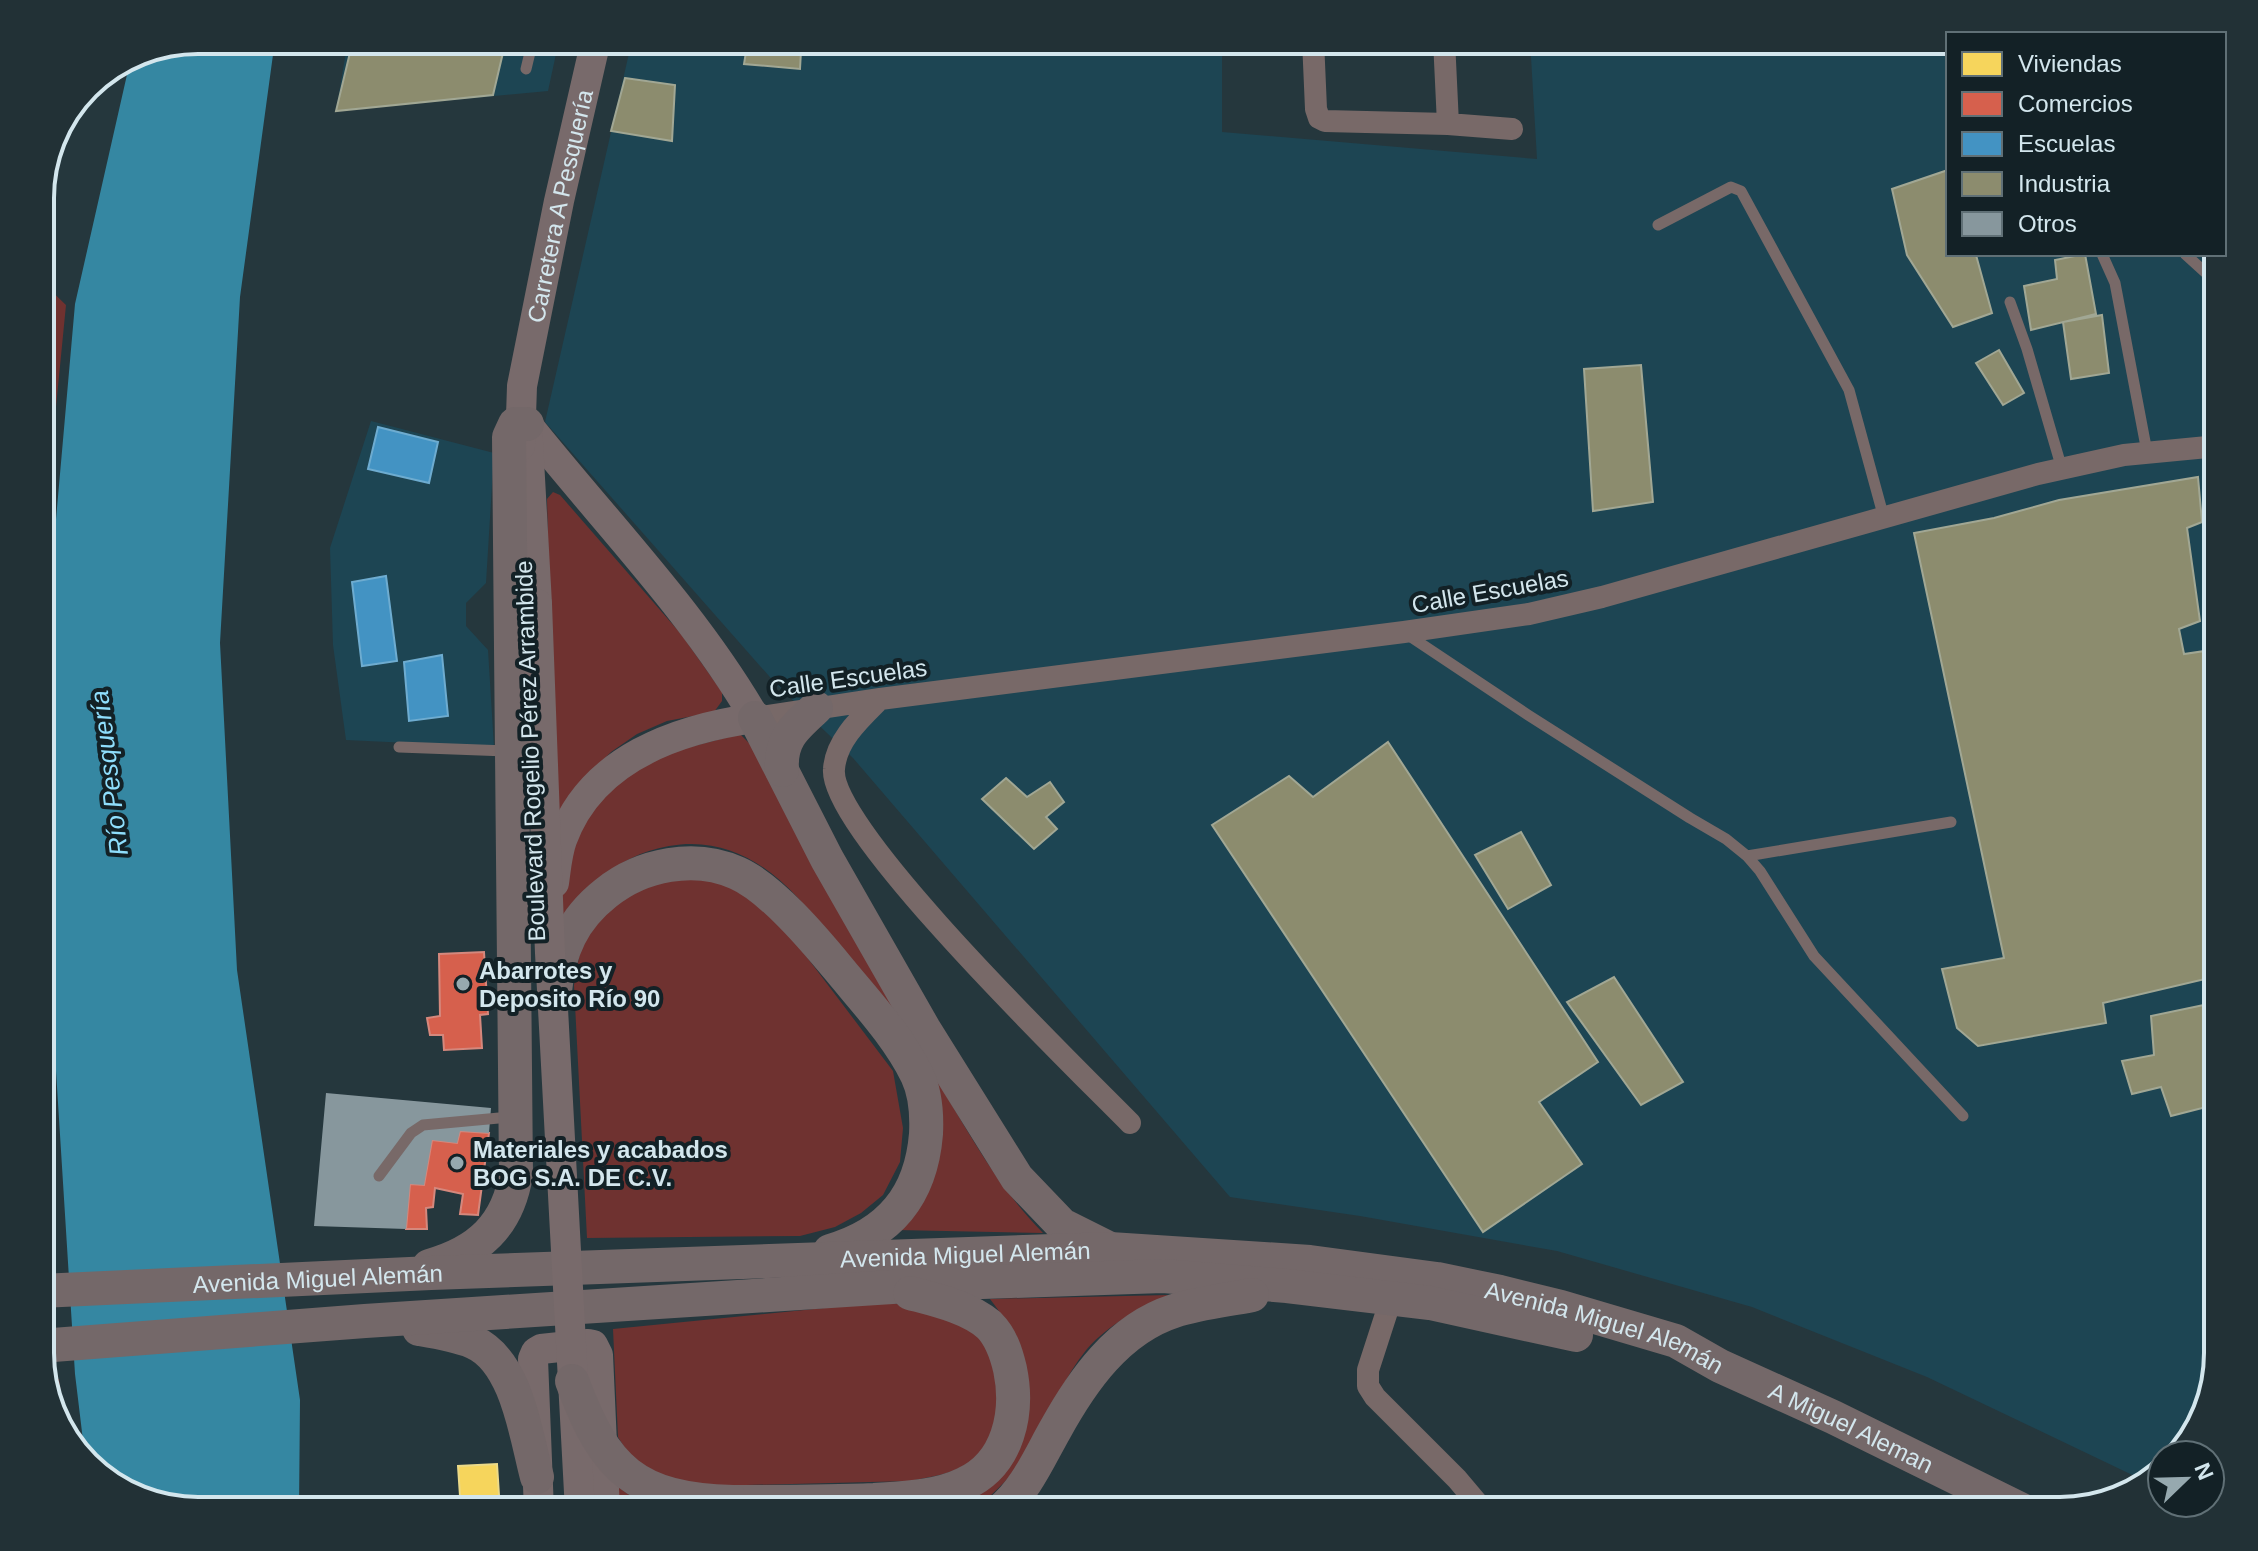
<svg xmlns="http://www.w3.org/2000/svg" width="2258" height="1551" font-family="Helvetica,sans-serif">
  <rect width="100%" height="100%" fill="#25373d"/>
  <path fill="#1d4553" d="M 348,40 L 559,40 L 548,91 L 336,111 Z
    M 632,40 L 1222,40 L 1222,132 L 1537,159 L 1530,40 L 1948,40 L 1948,254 L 2218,254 L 2218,1353 L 2191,1441 L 2176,1455 L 2162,1455 L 2162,1468 L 2147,1482 L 1927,1377 L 1752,1307 L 1557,1251 L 1360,1216 L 1230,1197 L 853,758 L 776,684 L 545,422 Z
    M 371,421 L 494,453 L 486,583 L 466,603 L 466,626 L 488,650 L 494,747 L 346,740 L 333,645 L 330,548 Z"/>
  <path fill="#6f3230" d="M 40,280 L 66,305 L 40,570 Z
    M 553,492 L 560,495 L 681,634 L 722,692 L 722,701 L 714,712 L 667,721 L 637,734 L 611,752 L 585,778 L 555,826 L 547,499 Z
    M 740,734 L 751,745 C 811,857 869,969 935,1077 C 968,1131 998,1188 1043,1233 L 896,1230 L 934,1124 C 915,1090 897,1056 878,1022 C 837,945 775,827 669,846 C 612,856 584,892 554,938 L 555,902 L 590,805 L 636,761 Z
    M 669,877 L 725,879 L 775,915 L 893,1071 L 903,1128 L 900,1162 L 883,1195 L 861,1213 L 835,1227 L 800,1236 L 587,1238 L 574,985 L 581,946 L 593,925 L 620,896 Z
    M 1169,1295 C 1138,1310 1110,1323 1087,1349 C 1065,1375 1052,1410 1036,1440 C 1020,1468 999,1489 975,1509 L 969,1511 L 868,1511 L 948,1504 L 1029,1414 C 1027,1357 1025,1345 990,1299 Z
    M 885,1302 C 906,1305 963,1315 977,1331 C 1007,1365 1007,1436 968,1463 C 953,1474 929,1477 910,1481 L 708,1486 L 670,1480 L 648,1471 L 626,1450 L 618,1437 L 613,1329 Z
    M 59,1379 L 67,1437 L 61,1431 L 46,1380 Z
    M 613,1483 L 636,1500 L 670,1511 L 614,1511 Z"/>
  <path fill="#3587a2" d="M 198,40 L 275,40 L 240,297 L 220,643 L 237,970 L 300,1400 L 299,1511 L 198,1511 L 110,1484 L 85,1457 L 75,1374 L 52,1007 L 45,644 L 75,304 L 131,57 L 138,52 Z"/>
  <path fill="#f6d55c" stroke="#ecda88" stroke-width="2" d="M 497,1464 L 500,1511 L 461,1511 L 458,1466 Z"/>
  <path fill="#d6604d" stroke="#d5887d" stroke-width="2" d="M 484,952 L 488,1014 L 480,1015 L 482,1048 L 444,1050 L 443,1035 L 430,1035 L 427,1018 L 440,1016 L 439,954 Z
    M 460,1131 L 489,1133 L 478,1215 L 460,1214 L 463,1194 L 435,1188 L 433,1207 L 426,1208 L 427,1229 L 406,1229 L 410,1184 L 424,1185 L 432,1140 L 457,1143 Z"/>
  <path fill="#4393c3" stroke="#6eacd0" stroke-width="2" d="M 378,427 L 438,442 L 429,483 L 368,469 Z
    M 386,576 L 397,661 L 362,666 L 352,582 Z
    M 442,655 L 448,716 L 409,721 L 404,662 Z"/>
  <path fill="#8c8c6e" stroke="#a1a794" stroke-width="2" d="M 353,40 L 506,40 L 493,95 L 336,111 Z
    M 1530,40 L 1657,40 L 1657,45 L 1531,54 Z
    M 747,46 L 801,51 L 800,69 L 744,64 Z
    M 625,78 L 675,85 L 672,141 L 611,131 Z
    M 1948,170 L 1948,254 L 1980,254 L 1976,255 L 1992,313 L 1953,327 L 1907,255 L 1892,189 Z
    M 2085,254 L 2096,314 L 2031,330 L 2024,286 L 2057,279 L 2055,260 Z
    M 2102,315 L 2109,373 L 2071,379 L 2063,322 Z
    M 1999,350 L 2024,393 L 2003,405 L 1976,363 Z
    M 1641,365 L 1653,502 L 1593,511 L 1584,369 Z
    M 2198,477 L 2202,522 L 2187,528 L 2200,621 L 2179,629 L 2184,654 L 2218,649 L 2218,976 L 2103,1003 L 2106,1023 L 1978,1046 L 1957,1028 L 1942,969 L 2004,958 L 1914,533 L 1994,518 L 2059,500 Z
    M 1388,742 L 1598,1062 L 1539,1102 L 1582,1164 L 1483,1232 L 1212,825 L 1289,776 L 1313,797 Z
    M 1006,778 L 1027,797 L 1050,782 L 1064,802 L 1046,817 L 1057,829 L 1034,849 L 982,799 Z
    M 1521,832 L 1551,885 L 1508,909 L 1475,855 Z
    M 1614,977 L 1683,1082 L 1641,1105 L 1567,1002 Z
    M 2218,1002 L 2218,1104 L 2171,1116 L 2161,1087 L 2132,1094 L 2122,1061 L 2154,1055 L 2151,1016 Z"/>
  <path fill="#87979d" d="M 326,1093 L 491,1108 L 489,1133 L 460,1131 L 457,1143 L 432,1140 L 424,1185 L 410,1184 L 406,1229 L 314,1226 Z"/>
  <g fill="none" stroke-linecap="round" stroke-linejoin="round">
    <path stroke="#786968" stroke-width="11" d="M 526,69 L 533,40
      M 1658,225 L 1731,187 L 1741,191 L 1849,390 L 1884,518
      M 2102,254 L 2115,283 L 2147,452
      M 2185,254 L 2218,284
      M 2010,302 L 2027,349 L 2062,469
      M 1408,635 L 1528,715 L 1690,818 L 1726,839 L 1747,856 L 1760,871 L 1814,956 L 1963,1116
      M 399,747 L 507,751
      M 1747,856 L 1951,822
      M 379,1176 L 411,1133 L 423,1125 L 510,1117"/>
    <path stroke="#786968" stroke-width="22" d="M 1313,40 L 1316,109 L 1319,118 L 1325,121 L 1448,124 L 1512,129
      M 1444,40 L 1448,124
      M 880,699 C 861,718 836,740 834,769 C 828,829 1079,1071 1130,1123
      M 755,718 L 880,699 L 1404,632 L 1529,614 L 1602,597 L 2038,474 L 2124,455 L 2218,446
      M 1391,1299 L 1368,1370 L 1368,1386 L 1375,1397 L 1457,1479 L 1484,1511"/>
    <g stroke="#786a6b" stroke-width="30">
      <path d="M 527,424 C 604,521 693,611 755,718 C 677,729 591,759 562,840 C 557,854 556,869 554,883"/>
      <path d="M 527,424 L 537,604"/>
      <path id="s1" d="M 520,446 L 522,386 L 559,201 L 596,40"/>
      <path d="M 539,1511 L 533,1359 L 536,1352 L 541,1349 L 588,1344 L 593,1345 L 598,1355 L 605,1511"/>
    </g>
    <g stroke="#746869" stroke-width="34">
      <path d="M 755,718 L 827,859 L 924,1029 L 1017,1178 L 1062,1225 L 1106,1247"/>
      <path d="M 782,770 C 780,739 794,728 816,708"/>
      <path d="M 555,991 C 559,950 573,919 606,893 C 642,864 695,854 737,873 C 771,888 814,939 838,968 C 865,1001 898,1036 917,1075 C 926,1094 927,1114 926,1134 C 921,1196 889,1234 830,1251"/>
      <path d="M 429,1266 C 479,1252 508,1225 516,1174 L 509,437 L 515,424 L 527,424"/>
      <path id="s2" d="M 40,1291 L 431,1273 L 1110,1249 L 1310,1262 L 1437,1279 L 1500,1292 L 1561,1307 L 1676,1341 L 1720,1366 L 1833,1417 L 2024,1511"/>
      <path d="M 419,1329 C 437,1332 456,1335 473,1342 C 517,1361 526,1436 537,1477"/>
      <path d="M 40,1346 L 365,1321 L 954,1283 L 1163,1276 L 1287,1286 L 1430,1303 L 1576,1335"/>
      <path d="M 733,1502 C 780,1502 827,1502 874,1500 C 904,1498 937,1497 964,1484 C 1009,1464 1019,1412 1010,1369 C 1006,1352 1001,1337 989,1325 C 968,1307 936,1300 910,1293"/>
      <path d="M 1000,1511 C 1026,1490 1039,1458 1055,1430 C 1082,1381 1118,1329 1174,1311 C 1199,1303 1227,1300 1252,1295"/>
    </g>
    <path stroke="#786a6b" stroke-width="30" d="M 537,604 L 550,953 L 580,1511"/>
    <path stroke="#746869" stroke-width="34" d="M 572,1381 C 605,1470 635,1499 733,1502"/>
  </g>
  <g fill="#96a9af" stroke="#132126" stroke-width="3">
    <circle cx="463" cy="984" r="8"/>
    <circle cx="457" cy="1163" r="8"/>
  </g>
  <g text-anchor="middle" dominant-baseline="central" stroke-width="8" stroke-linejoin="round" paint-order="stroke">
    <g font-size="24" fill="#d3e6ed" stroke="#132126">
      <text stroke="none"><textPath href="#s1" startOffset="244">Carretera A Pesquería</textPath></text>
      <text transform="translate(1490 591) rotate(-10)">Calle Escuelas</text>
      <text transform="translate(848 678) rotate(-8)">Calle Escuelas</text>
      <text transform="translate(530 751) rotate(-92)">Boulevard Rogelio Pérez Arrambide</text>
      <text stroke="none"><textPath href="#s2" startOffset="926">Avenida Miguel Alemán</textPath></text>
      <text stroke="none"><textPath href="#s2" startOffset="278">Avenida Miguel Alemán</textPath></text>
      <text stroke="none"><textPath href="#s2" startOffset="1574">Avenida Miguel Alemán</textPath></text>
      <text stroke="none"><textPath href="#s2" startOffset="1842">A Miguel Aleman</textPath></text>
    </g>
    <g font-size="24" font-weight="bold" fill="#d3e6ed" stroke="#132126" text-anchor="start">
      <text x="479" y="970">Abarrotes y<tspan x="479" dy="28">Deposito Río 90</tspan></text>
      <text x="473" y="1149">Materiales y acabados<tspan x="473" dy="28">BOG S.A. DE C.V.</tspan></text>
    </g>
    <g font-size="26" font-style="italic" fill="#8fdefc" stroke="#132126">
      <text transform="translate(109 773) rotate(-97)">Río Pesquería</text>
    </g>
  </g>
  <path d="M0 0H2258V1551H0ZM198 54H2060A144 144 0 0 1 2204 198V1353A144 144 0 0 1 2060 1497H198A144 144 0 0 1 54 1353V198A144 144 0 0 1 198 54Z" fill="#223136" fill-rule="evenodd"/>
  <path fill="none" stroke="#d3e6ed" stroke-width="4" d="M198 54H2060A144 144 0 0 1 2204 198V1353A144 144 0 0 1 2060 1497H198A144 144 0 0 1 54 1353V198A144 144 0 0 1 198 54Z"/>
  <rect x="1946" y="32" width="280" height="224" fill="#132126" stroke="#607076" stroke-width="2"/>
  <rect x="1962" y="52" width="40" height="24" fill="#f6d55c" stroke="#607076" stroke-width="2"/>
  <text x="2018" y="72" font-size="24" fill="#d3e6ed">Viviendas</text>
  <rect x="1962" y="92" width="40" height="24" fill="#d6604d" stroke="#607076" stroke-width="2"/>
  <text x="2018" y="112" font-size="24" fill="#d3e6ed">Comercios</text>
  <rect x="1962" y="132" width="40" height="24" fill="#4393c3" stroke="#607076" stroke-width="2"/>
  <text x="2018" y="152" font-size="24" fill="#d3e6ed">Escuelas</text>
  <rect x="1962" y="172" width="40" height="24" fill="#8c8c6e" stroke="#607076" stroke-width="2"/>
  <text x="2018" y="192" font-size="24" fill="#d3e6ed">Industria</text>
  <rect x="1962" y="212" width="40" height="24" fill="#87979d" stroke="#607076" stroke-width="2"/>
  <text x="2018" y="232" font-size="24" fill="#d3e6ed">Otros</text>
  <g transform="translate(2186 1479) rotate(67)"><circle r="38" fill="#132126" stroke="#607076" stroke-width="2"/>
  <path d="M0-6L14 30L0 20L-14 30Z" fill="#96a9af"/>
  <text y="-12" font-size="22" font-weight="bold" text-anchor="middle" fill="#d3e6ed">N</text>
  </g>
</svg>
